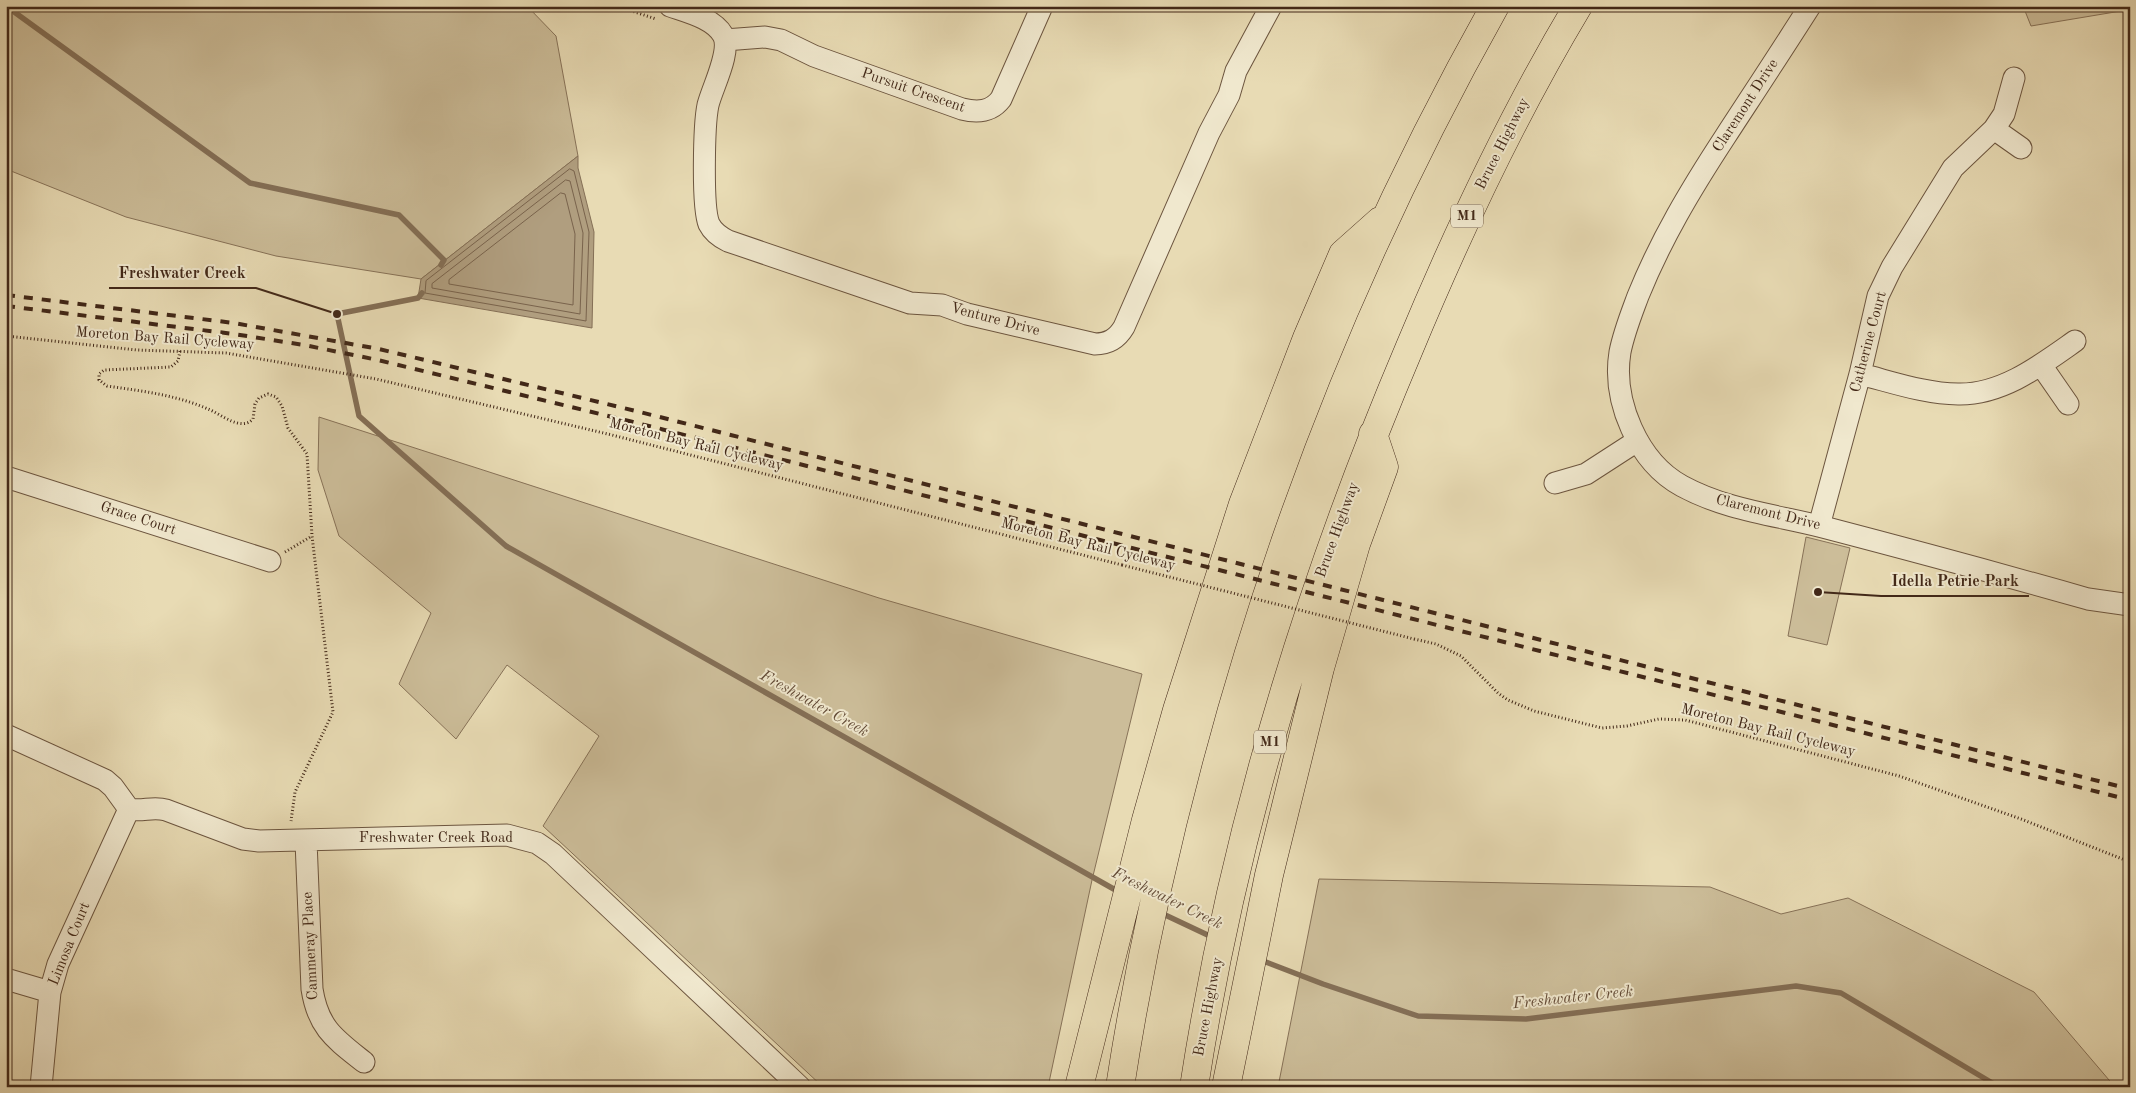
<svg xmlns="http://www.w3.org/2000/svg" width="2136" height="1093" font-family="'Old Standard TT',serif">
  <rect width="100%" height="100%" fill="#e8dbb4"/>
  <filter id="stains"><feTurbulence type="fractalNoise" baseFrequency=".004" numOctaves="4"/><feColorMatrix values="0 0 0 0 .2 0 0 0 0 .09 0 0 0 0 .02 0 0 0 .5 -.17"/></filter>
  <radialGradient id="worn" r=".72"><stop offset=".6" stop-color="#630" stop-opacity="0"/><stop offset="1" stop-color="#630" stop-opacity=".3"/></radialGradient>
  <path fill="#ccbd99" stroke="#877258" d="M 6,6 L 527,6 L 556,36 L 578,156 L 421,279 L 276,256 L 126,217 L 6,169 Z
    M 2023,6 L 2127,6 L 2127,10 L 2031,26 Z
    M 319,417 L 879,598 L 1142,674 L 1092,880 L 1048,1087 L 823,1087 L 543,826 L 599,736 L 507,665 L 456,739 L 399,684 L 431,613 L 339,536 L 318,470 Z
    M 1806,537 L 1850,548 L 1827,645 L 1788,636 Z
    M 1319,879 L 1710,887 L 1781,914 L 1848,898 L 2034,992 L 2115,1087 L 1278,1087 Z"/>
  <path fill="#b09e7f" stroke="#846f56" d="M 578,156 L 578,168 L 594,232 L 592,328 L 418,298 L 421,279 Z"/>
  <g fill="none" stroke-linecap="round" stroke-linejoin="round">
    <path stroke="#79634c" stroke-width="1" d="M 570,169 L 574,171 L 589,232 L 586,321 L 425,293 L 426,281 Z
      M 566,180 L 570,181 L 583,233 L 580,314 L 432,288 L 432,284 Z
      M 561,193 L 565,194 L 575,234 L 573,305 L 449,284 L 449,280 Z"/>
    <path stroke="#846f56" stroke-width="5.5" d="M 6,6 L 250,183 L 399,215 L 444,260 L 441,265
      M 422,293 L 418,298 L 337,314 L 359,416 L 506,546 L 1119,892
      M 1161,913 L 1214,938
      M 1258,959 L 1323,984 L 1418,1016 L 1526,1019 L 1796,986 L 1841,993 L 1999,1087"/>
    <g stroke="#6c553f" stroke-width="23">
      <path id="minor" d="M 670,6 C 687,12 713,18 723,35 C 732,51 712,88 708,105 C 704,124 702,207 709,224 C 713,232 720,237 728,241 L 910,303 L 942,305 L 967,314 L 1095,344 C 1108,344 1117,339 1124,327 L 1209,133 L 1229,95 L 1236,71 L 1271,6
        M 1810,6 C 1782,50 1753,94 1725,137 C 1691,189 1661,239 1638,296 C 1631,315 1624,332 1620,352 C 1612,401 1638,462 1682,486 C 1726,510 1776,515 1823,527 C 1911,550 2000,574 2088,599 L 2130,605
        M 725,40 L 765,37 L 781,40 L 814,56 L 962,109 C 978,113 991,112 1001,99 L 1042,6
        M 1994,129 L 2021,148
        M 2041,365 L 2068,404
        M 1860,374 C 1892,382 1926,394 1958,394 C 2002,395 2041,365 2075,341
        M 6,477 L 270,561
        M 1555,483 L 1586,474 L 1637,441
        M 1819,526 L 1860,374 L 1878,296 L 1892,267 L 1953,168 L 1994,129 L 2004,114 L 2014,78
        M 6,735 L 105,780 L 113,787 L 129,809 C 142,812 153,806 166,810 L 243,839 L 259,841 L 507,835 L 537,843 L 553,854 L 800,1087
        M 306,841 L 312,989 C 318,1028 335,1039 364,1062
        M 6,979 L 50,992
        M 41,1087 L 50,992 L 58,964 L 129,809"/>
    </g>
    <g stroke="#422818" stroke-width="29">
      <path id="highway" d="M 1079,1087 L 1146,820 L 1177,710 L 1243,504 L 1307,338 L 1343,254 L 1380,221
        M 1120,1087 C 1178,710 1308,339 1495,6
        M 1194,1087 C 1233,833 1309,585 1409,349 C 1458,231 1512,116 1578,6
        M 1226,1087 L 1269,875 L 1320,668 L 1356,544 L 1384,467 L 1373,434"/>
    </g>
    <path stroke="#422818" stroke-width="3" stroke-dasharray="1 2.5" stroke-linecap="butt" d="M 617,6 L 656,19
      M 6,336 L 137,350 L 226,353 L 376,379 L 612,435 L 1122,565
      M 180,351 L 178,361 L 171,367 L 104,370 L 99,374 L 99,380 L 107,386 C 142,391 176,395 208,409 C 221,414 241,432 253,419 L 255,404 L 259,398 L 268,394 L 276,397 L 282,406 L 288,428 L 307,454 L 312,536 L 333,712 L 295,792 L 291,821
      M 285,552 L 312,536
      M 1414,639 L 1436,644 L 1461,656 L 1498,693 L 1508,700 L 1534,711 L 1602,728 L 1627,726 L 1659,719 L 1685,720 L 1899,776 L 2021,819 L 2130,862"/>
    <use href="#minor" stroke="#f0e8ce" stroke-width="21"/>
    <use href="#highway" stroke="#e8dbb4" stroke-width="28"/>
    <path stroke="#422818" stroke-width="4" stroke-dasharray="9 9" stroke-linecap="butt" d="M 6,295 L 234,323 L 379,349 L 636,411 L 2130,789
      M 6,306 L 234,334 L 304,345 L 378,360 L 633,422 L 2130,800"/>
    <path stroke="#422818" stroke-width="3" stroke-dasharray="1 2.5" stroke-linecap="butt" d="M 1122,565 L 1414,639"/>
  </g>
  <g text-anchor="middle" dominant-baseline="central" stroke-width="4" stroke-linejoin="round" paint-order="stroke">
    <g fill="#f0e8ce" stroke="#76624f" stroke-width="1">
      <rect x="1451" y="204.5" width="32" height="23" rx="4"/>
      <rect x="1254" y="730.5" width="32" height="23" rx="4"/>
    </g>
    <g font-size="14" font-weight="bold" fill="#422818">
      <text x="1467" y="216">M1</text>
      <text x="1270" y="742">M1</text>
    </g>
    <g font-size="15" fill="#422818" stroke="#f0e8ce">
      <text transform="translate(913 91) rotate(19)">Pursuit Crescent</text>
      <text transform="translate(1746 106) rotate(-57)">Claremont Drive</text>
      <text transform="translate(1503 144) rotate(-63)">Bruce Highway</text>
      <text transform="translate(995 320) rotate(15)">Venture Drive</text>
      <text transform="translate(165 339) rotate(4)">Moreton Bay Rail Cycleway</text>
      <text transform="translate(1869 342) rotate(-75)">Catherine Court</text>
      <text transform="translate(696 445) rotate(14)">Moreton Bay Rail Cycleway</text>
      <text transform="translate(1768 513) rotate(14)">Claremont Drive</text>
      <text transform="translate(138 519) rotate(18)">Grace Court</text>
      <text transform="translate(1338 530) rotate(-70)">Bruce Highway</text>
      <text transform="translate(1088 545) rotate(14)">Moreton Bay Rail Cycleway</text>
      <text transform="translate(1768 731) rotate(14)">Moreton Bay Rail Cycleway</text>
      <text x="436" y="838">Freshwater Creek Road</text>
      <text transform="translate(70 944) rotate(-68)">Limosa Court</text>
      <text transform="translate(311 946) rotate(-93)">Cammeray Place</text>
      <text transform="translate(1209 1007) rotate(-79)">Bruce Highway</text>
    </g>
    <g font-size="16" font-style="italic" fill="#634b37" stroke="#f0e8ce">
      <text transform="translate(814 704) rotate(29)">Freshwater Creek</text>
      <text transform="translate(1167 899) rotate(26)">Freshwater Creek</text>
      <text transform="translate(1573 998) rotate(-6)">Freshwater Creek</text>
    </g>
  </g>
  <path fill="none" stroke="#422818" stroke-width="2" d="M337 314L256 288H109M1818 592L1881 596H2029"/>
  <g fill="#422818" stroke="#f0e8ce" stroke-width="2">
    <circle cx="337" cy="314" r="5"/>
    <circle cx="1818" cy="592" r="5"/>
  </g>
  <g font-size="16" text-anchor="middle" font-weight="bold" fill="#422818" stroke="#f0e8ce" stroke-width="4" stroke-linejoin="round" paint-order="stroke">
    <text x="182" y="278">Freshwater Creek</text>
    <text x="1955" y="586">Idella Petrie Park</text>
  </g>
  <rect width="2136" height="1093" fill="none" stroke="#e8dbb4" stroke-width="25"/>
  <rect x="8" y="8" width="2121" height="1078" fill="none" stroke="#422818" stroke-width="2.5"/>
  <rect x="12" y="12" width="2111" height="1068" fill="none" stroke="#422818"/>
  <rect width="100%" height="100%" filter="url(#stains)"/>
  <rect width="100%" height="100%" fill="url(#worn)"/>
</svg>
